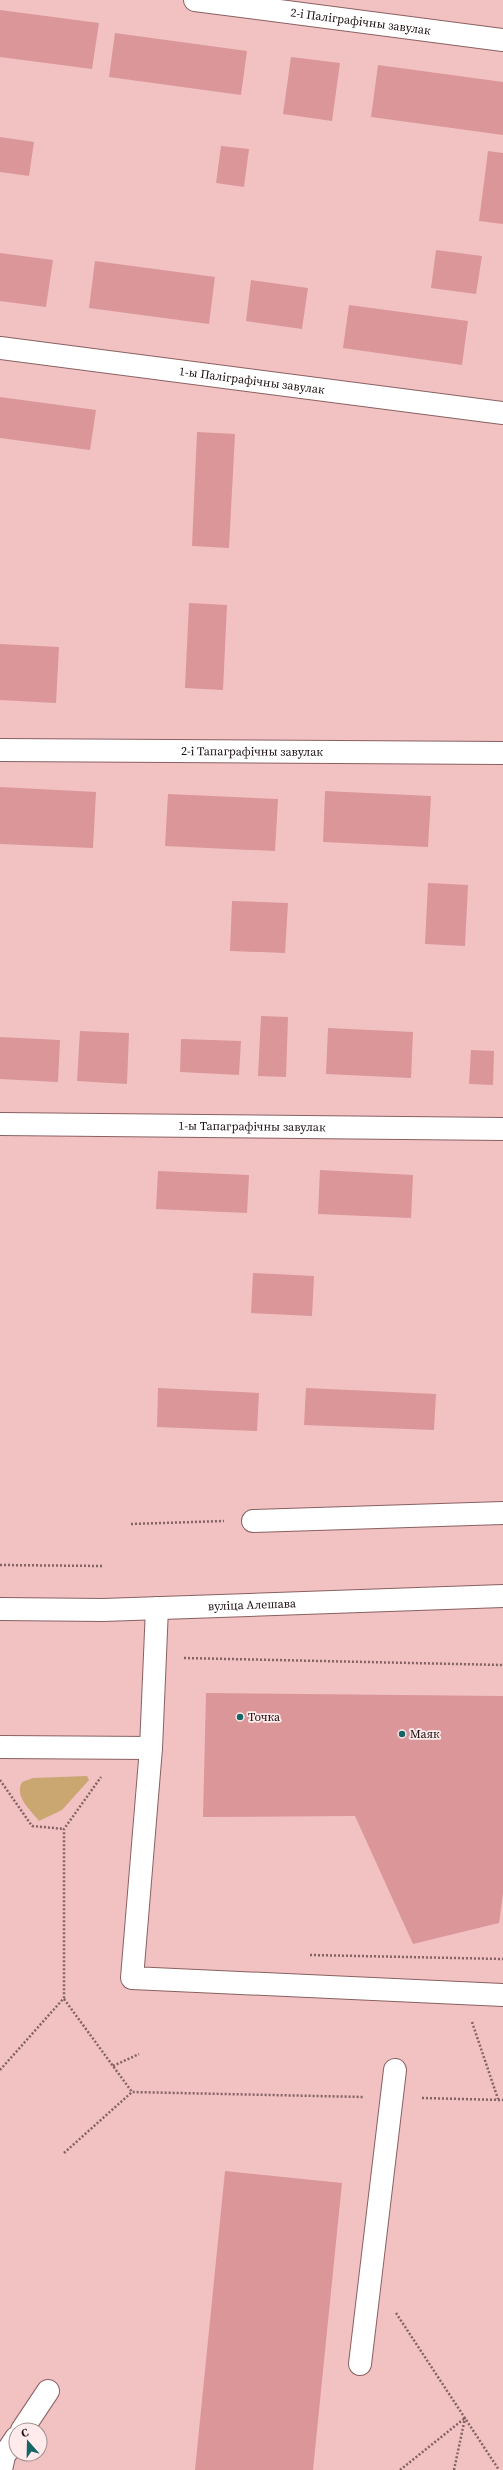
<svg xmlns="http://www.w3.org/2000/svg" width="503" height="2470" font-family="'Source Serif 4',serif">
  <rect width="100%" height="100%" fill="#f2c2c3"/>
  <path fill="#caa671" d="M 87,1776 L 89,1780 L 62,1810 L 39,1821 C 30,1809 14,1797 22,1782 L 33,1778 Z"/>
  <path fill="#db9699" d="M 0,10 L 99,23 L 92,69 L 0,57 Z
    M 115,33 L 247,51 L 241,95 L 109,77 Z
    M 291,57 L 340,63 L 332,121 L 283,114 Z
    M 378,65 L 503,82 L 503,135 L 371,117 Z
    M 0,137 L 34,142 L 29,176 L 0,172 Z
    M 221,146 L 249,149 L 244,187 L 216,183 Z
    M 488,151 L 503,153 L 503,224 L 479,221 Z
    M 436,250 L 482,256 L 476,294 L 431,288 Z
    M 0,253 L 53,260 L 46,307 L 0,301 Z
    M 95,261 L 215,277 L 209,324 L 89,308 Z
    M 251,280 L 308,288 L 302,329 L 246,321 Z
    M 349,305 L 468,321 L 462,365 L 343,348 Z
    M 0,397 L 96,410 L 90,450 L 0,438 Z
    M 197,432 L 235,434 L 229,548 L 192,546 Z
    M 189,603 L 227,605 L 223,690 L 185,688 Z
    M 0,644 L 59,647 L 56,703 L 0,700 Z
    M 0,787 L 96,792 L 93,848 L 0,844 Z
    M 325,791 L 431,796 L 428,847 L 323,842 Z
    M 168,794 L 278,799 L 275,851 L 165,846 Z
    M 428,883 L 468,885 L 465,946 L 425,944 Z
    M 232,901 L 288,903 L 285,953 L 230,951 Z
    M 261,1016 L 288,1017 L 286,1077 L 258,1076 Z
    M 328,1028 L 413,1032 L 411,1078 L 326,1074 Z
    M 80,1031 L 129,1033 L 127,1084 L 77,1081 Z
    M 0,1037 L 60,1040 L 58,1082 L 0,1079 Z
    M 181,1039 L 241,1041 L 239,1075 L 180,1072 Z
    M 471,1050 L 494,1051 L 493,1085 L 469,1084 Z
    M 320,1170 L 413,1175 L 411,1218 L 318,1214 Z
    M 158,1171 L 249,1175 L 247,1213 L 156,1209 Z
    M 253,1273 L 314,1276 L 312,1316 L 251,1313 Z
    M 158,1388 L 259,1393 L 257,1431 L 157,1427 Z
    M 306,1388 L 436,1394 L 434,1430 L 304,1425 Z
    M 206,1693 L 503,1696 L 503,1894 L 499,1923 L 413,1944 L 355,1816 L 203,1817 Z
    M 225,2171 L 342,2183 L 313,2470 L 195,2470 Z"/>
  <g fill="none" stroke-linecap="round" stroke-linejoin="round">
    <g stroke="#8a6061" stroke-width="24">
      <g id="minor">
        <path id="s1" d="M 195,0 L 503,40"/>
        <path id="s2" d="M 0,348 L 503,413"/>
        <path id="s3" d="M 0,750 L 503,753"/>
        <path id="s4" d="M 0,1124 L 503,1129"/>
        <path d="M 253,1521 L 503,1513"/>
        <path d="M 157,1608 L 151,1748 L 132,1978 L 503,1995"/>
        <path id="s5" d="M 0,1609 L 103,1610 L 503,1596"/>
        <path d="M 0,1747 L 151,1748"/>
        <path d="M 360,2364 L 395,2070"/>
        <path d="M 22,2430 L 48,2391"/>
        <path d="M 1,2470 L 4,2456 L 16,2438"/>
      </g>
    </g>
    <path stroke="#836364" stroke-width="2.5" stroke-dasharray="2 2" stroke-linecap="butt" d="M 131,1524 L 224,1521
      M 0,1565 L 102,1566
      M 184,1658 L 503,1665
      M 0,1780 L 32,1826 L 64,1829
      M 310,1955 L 503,1959
      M 64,1999 L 132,2092
      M 472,2022 L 498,2099
      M 113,2066 L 139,2054
      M 0,2070 L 64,1998 L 64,1829 L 101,1777
      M 422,2098 L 503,2100
      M 64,2153 L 132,2092 L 363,2097
      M 396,2313 L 499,2470
      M 400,2470 L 465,2418
      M 454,2470 L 465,2418"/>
    <use href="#minor" stroke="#fff" stroke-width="22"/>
  </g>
  <g fill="#166567" stroke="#ffebeb" stroke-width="1.5">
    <circle cx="240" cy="1717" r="4"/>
    <circle cx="402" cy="1734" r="4"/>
  </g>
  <g text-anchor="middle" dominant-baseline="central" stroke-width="3.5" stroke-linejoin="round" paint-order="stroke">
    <g font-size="12" fill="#1c0c0d" stroke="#ffebeb">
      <text stroke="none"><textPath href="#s1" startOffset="167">2-і Паліграфічны завулак</textPath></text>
      <text stroke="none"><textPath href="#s2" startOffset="254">1-ы Паліграфічны завулак</textPath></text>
      <text stroke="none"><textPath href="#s3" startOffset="252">2-і Тапаграфічны завулак</textPath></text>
      <text stroke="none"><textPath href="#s4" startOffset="252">1-ы Тапаграфічны завулак</textPath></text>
      <text stroke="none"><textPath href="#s5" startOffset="252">вуліца Алешава</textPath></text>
    </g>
    <g font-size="12" fill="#1c0c0d" stroke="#ffebeb" text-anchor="start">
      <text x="248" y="1717">Точка</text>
      <text x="410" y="1734">Маяк</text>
    </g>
  </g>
  <g transform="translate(28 2442) rotate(340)"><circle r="19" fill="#ffebeb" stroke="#a49292"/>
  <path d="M0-3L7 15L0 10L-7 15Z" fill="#166567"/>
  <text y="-6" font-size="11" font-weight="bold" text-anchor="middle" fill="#1c0c0d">С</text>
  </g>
</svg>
